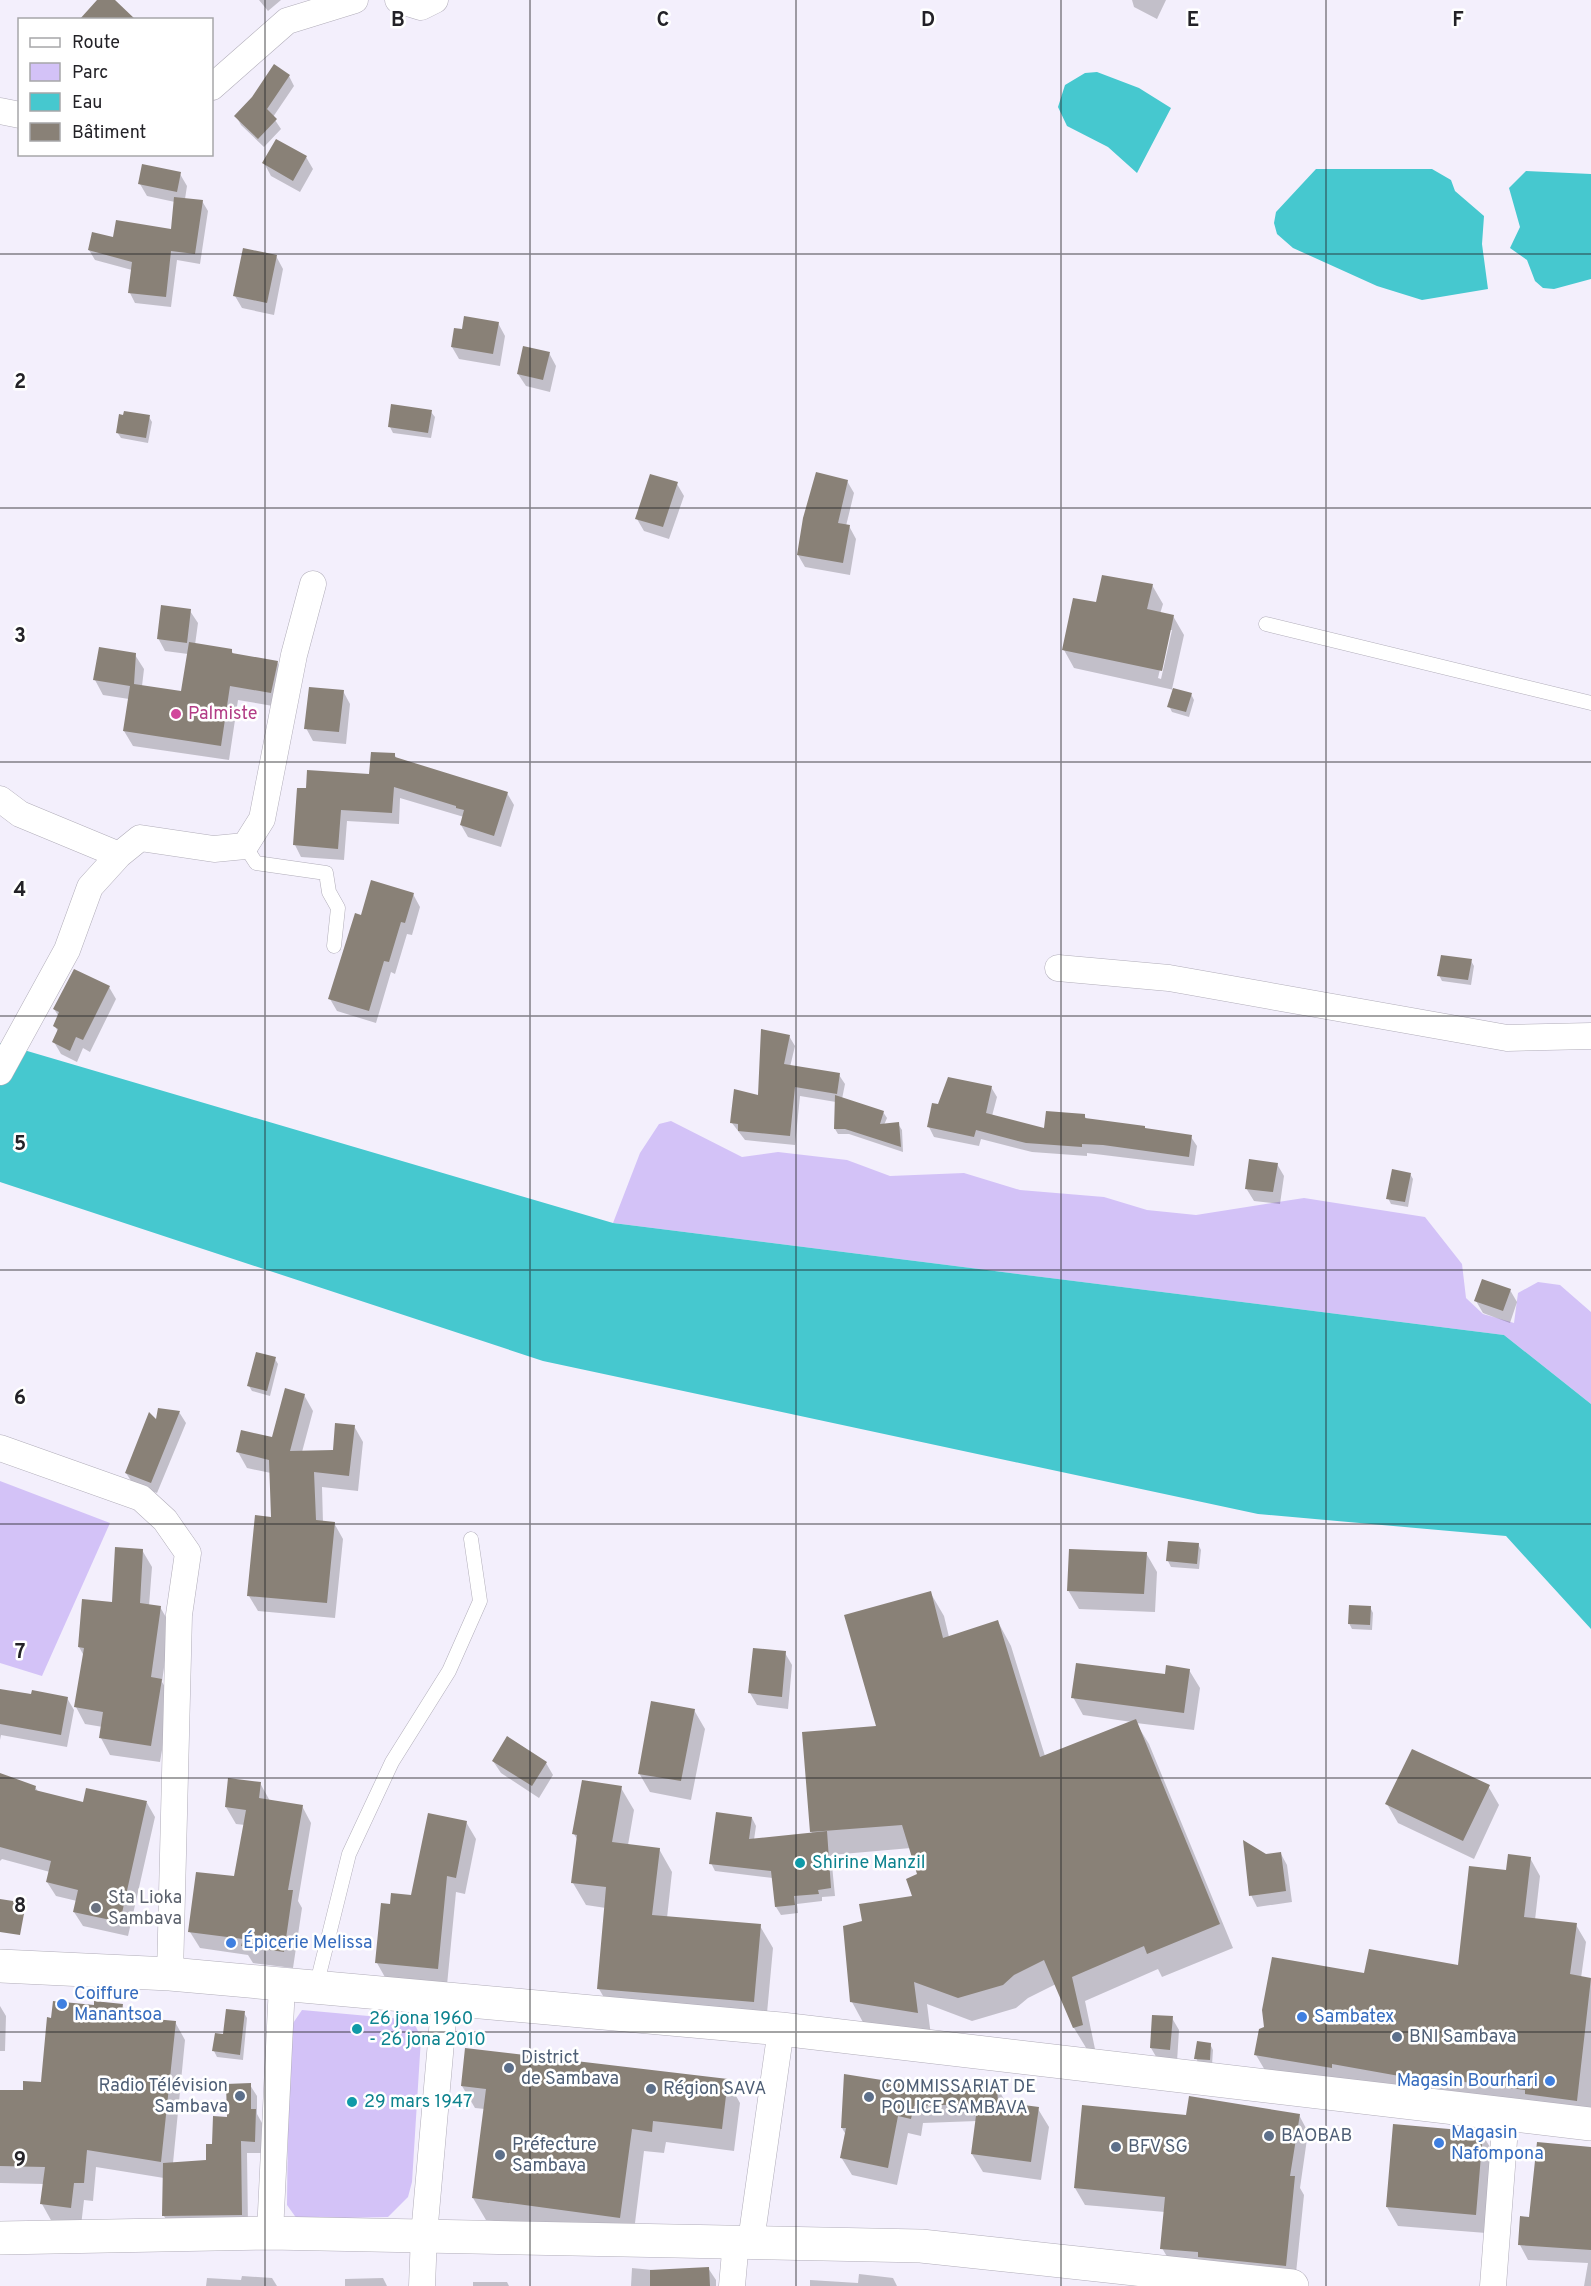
<svg xmlns="http://www.w3.org/2000/svg" width="1591" height="2286" font-family="Overpass,sans-serif">
  <rect width="100%" height="100%" fill="#f3effc"/>
  <path fill="#d3c2f7" d="M 671,1121 L 742,1157 L 778,1152 L 847,1160 L 890,1176 L 964,1173 L 1020,1190 L 1104,1197 L 1147,1210 L 1196,1215 L 1304,1198 L 1425,1217 L 1462,1264 L 1466,1298 L 1483,1314 L 1514,1323 L 1518,1293 L 1538,1282 L 1560,1285 L 1591,1312 L 1591,1404 L 1504,1335 L 613,1223 L 640,1153 L 659,1124 Z
    M 0,1481 L 110,1523 L 42,1676 L 0,1663 Z
    M 302,2010 L 413,2020 L 421,2038 L 412,2182 L 408,2197 L 388,2217 L 297,2219 L 287,2205 L 289,2029 Z"/>
  <path fill="#46c8cf" d="M 1097,72 L 1139,88 L 1171,108 L 1137,173 L 1108,147 L 1067,126 L 1058,107 L 1065,85 L 1085,73 Z
    M 1316,169 L 1432,169 L 1451,180 L 1455,191 L 1484,216 L 1482,244 L 1488,289 L 1422,300 L 1377,286 L 1293,248 L 1277,234 L 1274,223 L 1276,212 Z
    M 1526,171 L 1591,174 L 1591,279 L 1554,289 L 1543,288 L 1535,281 L 1527,260 L 1510,248 L 1520,227 L 1509,188 Z
    M 0,1043 L 613,1223 L 1504,1335 L 1591,1404 L 1591,1629 L 1506,1536 L 1258,1514 L 543,1361 L 0,1182 Z"/>
  <path fill="#0003" fill-rule="evenodd" d="M 259,0 L 281,0 L 268,11 Z
    M 1132,0 L 1166,0 L 1157,19 L 1134,7 Z
    M 289,76 L 294,86 L 273,117 L 281,129 L 264,147 L 241,125 L 236,116 Z
    M 306,157 L 313,169 L 300,192 L 271,176 L 264,163 Z
    M 180,174 L 187,186 L 185,199 L 202,201 L 208,211 L 200,264 L 177,260 L 171,307 L 135,303 L 130,293 L 132,270 L 95,260 L 89,250 L 114,239 L 172,231 L 175,202 L 147,196 L 140,184 Z
    M 276,256 L 283,269 L 274,315 L 242,308 L 235,296 Z
    M 498,323 L 505,336 L 500,366 L 459,359 L 452,347 L 463,330 Z
    M 549,353 L 556,366 L 550,392 L 526,386 L 518,374 Z
    M 431,412 L 435,417 L 431,438 L 393,433 L 390,427 Z
    M 149,417 L 152,422 L 148,443 L 121,438 L 117,432 Z
    M 847,481 L 854,493 L 846,526 L 849,526 L 856,539 L 850,575 L 805,567 L 798,555 Z
    M 677,484 L 684,496 L 669,539 L 644,531 L 637,519 Z
    M 1152,585 L 1163,604 L 1160,614 L 1173,616 L 1184,635 L 1172,689 L 1191,694 L 1194,700 L 1189,717 L 1172,712 L 1169,706 L 1174,690 L 1074,668 L 1064,650 L 1097,604 ZM 1169,630 L 1172,630 L 1161,679 L 1158,678 Z
    M 190,611 L 198,623 L 195,645 L 231,650 L 234,655 L 277,662 L 285,677 L 279,707 L 238,700 L 229,760 L 133,746 L 124,731 L 129,699 L 103,695 L 95,680 L 135,655 L 144,669 L 142,686 L 182,692 L 188,654 L 165,651 L 158,638 Z
    M 343,691 L 350,704 L 346,744 L 313,741 L 306,728 Z
    M 394,754 L 397,759 L 507,793 L 514,805 L 501,847 L 468,837 L 461,825 L 464,817 L 400,798 L 399,824 L 347,821 L 344,860 L 301,857 L 295,845 L 307,790 L 371,775 Z
    M 413,894 L 420,907 L 412,935 L 407,934 L 395,974 L 391,972 L 376,1023 L 337,1011 L 330,999 L 362,917 Z
    M 1471,961 L 1474,966 L 1471,985 L 1442,981 L 1439,975 Z
    M 109,987 L 116,999 L 90,1052 L 83,1048 L 77,1062 L 61,1054 L 54,1042 L 58,1032 L 55,1026 L 59,1017 L 54,1009 Z
    M 789,1036 L 795,1046 L 790,1067 L 839,1075 L 845,1084 L 842,1099 L 883,1112 L 887,1118 L 884,1125 L 898,1124 L 902,1130 L 903,1152 L 849,1134 L 838,1134 L 835,1129 L 836,1102 L 800,1096 L 795,1145 L 745,1140 L 732,1123 L 759,1097 Z
    M 991,1087 L 997,1097 L 992,1116 L 1046,1130 L 1084,1115 L 1087,1120 L 1191,1137 L 1197,1146 L 1194,1166 L 1087,1153 L 1087,1156 L 1032,1152 L 981,1139 L 979,1146 L 934,1137 L 929,1127 L 939,1106 Z
    M 1277,1164 L 1284,1176 L 1280,1204 L 1254,1201 L 1246,1188 Z
    M 1410,1174 L 1413,1179 L 1408,1207 L 1391,1204 L 1388,1198 Z
    M 1510,1290 L 1517,1302 L 1510,1323 L 1483,1313 L 1476,1301 Z
    M 275,1359 L 278,1364 L 270,1396 L 252,1391 L 249,1386 Z
    M 304,1395 L 313,1411 L 302,1452 L 334,1451 L 354,1426 L 363,1442 L 358,1491 L 322,1487 L 323,1523 L 334,1523 L 343,1539 L 335,1618 L 258,1611 L 249,1596 L 273,1518 L 271,1473 L 247,1468 L 238,1452 L 273,1438 Z
    M 179,1412 L 186,1423 L 157,1493 L 133,1484 L 126,1473 L 157,1422 Z
    M 1198,1544 L 1201,1550 L 1199,1569 L 1171,1567 L 1168,1561 Z
    M 142,1550 L 152,1567 L 149,1606 L 160,1607 L 170,1624 L 162,1682 L 171,1697 L 160,1762 L 110,1755 L 101,1738 L 103,1727 L 85,1724 L 76,1707 L 84,1656 L 79,1647 L 114,1604 Z
    M 1146,1553 L 1157,1572 L 1155,1612 L 1079,1609 L 1068,1590 Z
    M 930,1592 L 944,1616 L 949,1637 L 998,1622 L 1011,1646 L 1045,1756 L 1132,1722 L 1083,1715 L 1073,1697 L 1189,1670 L 1200,1688 L 1194,1730 L 1136,1723 L 1149,1744 L 1233,1948 L 1162,1977 L 1158,1969 L 1085,2001 L 1095,2049 L 1088,2051 L 1074,2028 L 1056,1984 L 1028,1998 L 1016,2008 L 972,2021 L 927,2004 L 931,2036 L 865,2026 L 852,2002 L 863,1922 L 914,1898 L 919,1875 L 911,1848 L 831,1855 L 835,1896 L 822,1897 L 822,1901 L 797,1904 L 798,1913 L 781,1915 L 776,1907 L 773,1878 L 715,1871 L 711,1863 L 752,1818 L 756,1826 L 754,1840 L 813,1834 L 811,1832 L 878,1727 Z
    M 1370,1607 L 1373,1613 L 1372,1630 L 1352,1629 L 1349,1623 Z
    M 785,1653 L 792,1665 L 788,1709 L 757,1705 L 750,1693 Z
    M 0,1691 L 67,1698 L 74,1710 L 67,1747 L 1,1735 L 0,1740 Z
    M 694,1710 L 705,1729 L 691,1800 L 650,1792 L 639,1773 Z
    M 493,1761 L 546,1763 L 553,1775 L 539,1798 L 501,1773 Z
    M 0,1775 L 35,1787 L 39,1793 L 84,1804 L 147,1803 L 155,1817 L 128,1936 L 83,1926 L 74,1912 L 77,1901 L 56,1896 L 47,1882 L 50,1872 L 2,1859 L 0,1861 Z
    M 260,1783 L 270,1801 L 302,1806 L 311,1823 L 298,1901 L 302,1908 L 293,1968 L 253,1963 L 248,1955 L 200,1948 L 190,1932 L 236,1878 L 245,1825 L 236,1824 L 226,1807 Z
    M 1488,1786 L 1499,1805 L 1474,1859 L 1398,1823 L 1387,1804 Z
    M 621,1788 L 634,1810 L 628,1845 L 659,1849 L 672,1872 L 667,1918 L 760,1926 L 773,1948 L 766,2024 L 612,2011 L 599,1989 L 606,1908 L 586,1905 L 573,1883 L 578,1841 L 574,1834 Z
    M 466,1822 L 476,1839 L 465,1894 L 456,1892 L 447,1985 L 386,1979 L 377,1963 L 391,1905 L 413,1896 Z
    M 1281,1854 L 1287,1865 L 1292,1902 L 1257,1907 L 1251,1895 L 1266,1855 Z
    M 1530,1858 L 1540,1876 L 1535,1920 L 1576,1925 L 1586,1942 L 1581,1978 L 1591,1979 L 1591,2110 L 1266,2072 L 1256,2055 L 1366,1975 L 1459,1966 L 1507,1872 Z
    M 122,2005 L 129,2018 L 175,2022 L 185,2040 L 173,2163 L 207,2161 L 214,2145 L 250,2085 L 257,2096 L 257,2114 L 262,2123 L 261,2153 L 247,2153 L 248,2226 L 170,2227 L 164,2216 L 164,2178 L 96,2167 L 93,2201 L 84,2200 L 81,2226 L 52,2222 L 42,2204 L 44,2184 L 0,2183 L 0,2091 L 24,2092 L 42,2083 L 95,2007 Z
    M 0,2006 L 6,2016 L 5,2051 L 0,2051 Z
    M 244,2013 L 247,2018 L 243,2060 L 217,2057 L 214,2051 Z
    M 1172,2018 L 1179,2030 L 1177,2062 L 1158,2060 L 1151,2048 Z
    M 1210,2044 L 1213,2050 L 1212,2065 L 1199,2064 L 1196,2058 Z
    M 727,2080 L 740,2103 L 734,2151 L 666,2142 L 664,2153 L 644,2151 L 633,2239 L 486,2220 L 473,2198 L 485,2109 L 475,2108 L 462,2086 Z
    M 996,2086 L 1007,2104 L 1007,2111 L 1038,2109 L 1049,2127 L 1041,2180 L 983,2172 L 972,2154 L 977,2121 L 923,2123 L 921,2136 L 908,2133 L 897,2185 L 852,2175 L 841,2157 L 846,2135 L 842,2128 L 926,2088 Z
    M 1299,2115 L 1308,2132 L 1300,2188 L 1304,2195 L 1295,2283 L 1172,2265 L 1162,2248 L 1165,2212 L 1085,2205 L 1075,2188 L 1187,2117 Z
    M 1482,2134 L 1493,2152 L 1486,2233 L 1398,2226 L 1387,2207 Z
    M 1591,2149 L 1591,2286 L 1584,2286 L 1588,2263 L 1528,2260 L 1520,2245 L 1530,2218 Z
    M 632,2268 L 663,2271 L 708,2268 L 716,2280 L 716,2286 L 631,2286 Z
    M 859,2274 L 893,2278 L 897,2286 L 810,2286 L 810,2280 L 858,2283 Z
    M 242,2276 L 272,2278 L 277,2286 L 206,2286 L 207,2278 L 241,2280 Z
    M 383,2278 L 387,2286 L 345,2286 L 345,2279 Z
    M 473,2282 L 507,2282 L 509,2286 L 473,2286 Z"/>
  <path fill="#898177" d="M 97,0 L 115,0 L 136,20 L 79,20 Z
    M 274,64 L 290,75 L 267,109 L 277,119 L 258,139 L 234,116 L 252,97 Z
    M 276,139 L 307,156 L 293,181 L 262,163 Z
    M 142,164 L 181,172 L 177,192 L 138,184 Z
    M 174,197 L 203,200 L 195,254 L 171,251 L 166,297 L 128,293 L 132,262 L 88,250 L 92,232 L 113,237 L 116,220 L 171,229 Z
    M 243,248 L 277,255 L 267,303 L 233,296 Z
    M 464,316 L 499,322 L 493,354 L 451,347 L 454,328 L 462,329 Z
    M 523,346 L 550,352 L 543,380 L 517,374 Z
    M 391,404 L 432,410 L 428,433 L 388,427 Z
    M 124,411 L 150,415 L 146,438 L 116,433 L 119,414 L 123,415 Z
    M 816,472 L 848,480 L 838,523 L 850,525 L 843,563 L 797,555 L 803,518 Z
    M 650,474 L 678,482 L 663,527 L 635,519 Z
    M 1102,575 L 1153,584 L 1147,609 L 1174,615 L 1162,671 L 1062,650 L 1073,598 L 1096,602 Z
    M 161,605 L 191,609 L 187,643 L 157,639 Z
    M 189,642 L 232,649 L 232,653 L 278,661 L 271,693 L 230,686 L 221,746 L 123,731 L 130,686 L 93,680 L 99,647 L 136,653 L 134,684 L 181,691 Z
    M 309,687 L 344,690 L 339,732 L 304,729 Z
    M 1173,688 L 1192,693 L 1186,712 L 1167,707 Z
    M 371,752 L 395,753 L 395,757 L 508,792 L 494,836 L 460,825 L 464,810 L 456,808 L 456,806 L 394,787 L 392,813 L 341,810 L 338,849 L 293,845 L 297,788 L 306,788 L 307,770 L 369,774 Z
    M 371,880 L 414,893 L 405,923 L 401,922 L 389,962 L 384,961 L 369,1011 L 328,999 L 355,913 L 361,915 Z
    M 1441,955 L 1472,959 L 1468,980 L 1437,976 Z
    M 74,969 L 110,986 L 83,1040 L 76,1037 L 70,1051 L 52,1042 L 58,1029 L 53,1026 L 59,1012 L 53,1009 Z
    M 761,1029 L 790,1035 L 784,1064 L 840,1073 L 837,1094 L 795,1087 L 790,1136 L 738,1131 L 738,1124 L 730,1123 L 734,1089 L 758,1095 Z
    M 948,1077 L 992,1086 L 986,1113 L 1044,1128 L 1046,1111 L 1085,1114 L 1085,1118 L 1145,1126 L 1145,1128 L 1192,1135 L 1189,1157 L 1103,1145 L 1082,1144 L 1082,1147 L 1026,1143 L 976,1130 L 974,1137 L 927,1127 L 932,1103 L 938,1104 Z
    M 835,1095 L 884,1111 L 880,1124 L 899,1122 L 901,1147 L 845,1129 L 834,1129 Z
    M 1249,1159 L 1278,1163 L 1273,1192 L 1245,1189 Z
    M 1392,1169 L 1411,1173 L 1405,1202 L 1386,1199 Z
    M 1482,1279 L 1511,1289 L 1503,1311 L 1474,1301 Z
    M 256,1352 L 276,1357 L 267,1391 L 247,1386 Z
    M 285,1388 L 305,1394 L 290,1451 L 333,1450 L 335,1423 L 355,1425 L 349,1476 L 314,1472 L 316,1520 L 335,1522 L 327,1603 L 247,1596 L 255,1515 L 271,1517 L 269,1460 L 236,1452 L 241,1430 L 272,1437 Z
    M 158,1408 L 180,1411 L 151,1483 L 125,1473 L 149,1412 L 156,1419 Z
    M 1168,1541 L 1199,1543 L 1197,1564 L 1166,1561 Z
    M 115,1547 L 143,1549 L 140,1603 L 161,1606 L 151,1677 L 162,1679 L 151,1746 L 99,1738 L 103,1712 L 74,1707 L 84,1648 L 78,1647 L 82,1599 L 112,1602 Z
    M 1069,1549 L 1147,1552 L 1144,1594 L 1067,1591 Z
    M 931,1591 L 943,1638 L 998,1620 L 1040,1757 L 1136,1719 L 1220,1924 L 1147,1954 L 1144,1946 L 1072,1977 L 1083,2025 L 1073,2028 L 1044,1960 L 1014,1975 L 1003,1985 L 958,1998 L 914,1982 L 918,2013 L 850,2002 L 843,1926 L 862,1921 L 859,1904 L 912,1896 L 906,1879 L 917,1874 L 902,1825 L 810,1832 L 802,1732 L 876,1726 L 844,1615 Z
    M 1349,1605 L 1371,1606 L 1370,1625 L 1348,1624 Z
    M 753,1648 L 786,1651 L 782,1697 L 748,1693 Z
    M 1076,1663 L 1165,1674 L 1166,1665 L 1190,1669 L 1184,1713 L 1071,1698 Z
    M 0,1689 L 31,1694 L 32,1690 L 68,1697 L 61,1735 L 0,1724 Z
    M 651,1701 L 695,1709 L 681,1781 L 638,1774 Z
    M 507,1736 L 547,1762 L 532,1786 L 492,1761 Z
    M 1412,1749 L 1490,1785 L 1463,1841 L 1385,1804 Z
    M 0,1773 L 36,1786 L 35,1790 L 83,1802 L 86,1788 L 147,1801 L 120,1922 L 73,1912 L 78,1890 L 46,1882 L 51,1861 L 0,1847 Z
    M 228,1778 L 261,1782 L 259,1798 L 303,1805 L 288,1890 L 293,1890 L 284,1952 L 241,1946 L 243,1939 L 188,1932 L 196,1872 L 234,1876 L 246,1810 L 225,1807 Z
    M 582,1780 L 622,1786 L 612,1842 L 660,1848 L 652,1915 L 761,1924 L 754,2002 L 597,1989 L 606,1887 L 571,1883 L 577,1835 L 572,1834 Z
    M 716,1812 L 752,1817 L 749,1839 L 827,1831 L 831,1888 L 818,1890 L 819,1894 L 794,1896 L 795,1905 L 775,1907 L 771,1871 L 709,1864 Z
    M 428,1813 L 467,1821 L 456,1878 L 447,1876 L 438,1969 L 375,1963 L 381,1903 L 390,1904 L 391,1893 L 411,1895 Z
    M 1243,1840 L 1266,1854 L 1281,1852 L 1286,1891 L 1249,1896 Z
    M 1508,1854 L 1531,1857 L 1524,1917 L 1577,1923 L 1570,1974 L 1591,1978 L 1577,2101 L 1525,2094 L 1525,2090 L 1434,2078 L 1433,2082 L 1332,2064 L 1332,2068 L 1254,2055 L 1259,2029 L 1264,2027 L 1262,2010 L 1272,1957 L 1364,1973 L 1369,1949 L 1458,1965 L 1469,1866 L 1506,1870 Z
    M 0,1899 L 26,1903 L 20,1935 L 0,1932 Z
    M 53,2001 L 94,2005 L 94,2001 L 123,2004 L 121,2016 L 176,2021 L 161,2162 L 87,2150 L 84,2183 L 74,2183 L 71,2208 L 40,2204 L 45,2167 L 0,2166 L 0,2090 L 23,2090 L 23,2081 L 41,2082 L 47,2017 L 51,2018 Z
    M 226,2009 L 245,2011 L 240,2055 L 212,2051 L 215,2033 L 223,2034 Z
    M 1152,2015 L 1173,2016 L 1170,2050 L 1150,2048 Z
    M 1197,2041 L 1211,2043 L 1210,2060 L 1194,2059 Z
    M 465,2048 L 728,2079 L 722,2129 L 653,2121 L 652,2132 L 632,2129 L 620,2218 L 472,2198 L 486,2089 L 461,2086 Z
    M 844,2074 L 926,2087 L 997,2085 L 998,2103 L 914,2106 L 911,2119 L 898,2116 L 888,2168 L 840,2158 L 846,2128 L 841,2128 Z
    M 251,2083 L 251,2109 L 256,2109 L 255,2142 L 241,2141 L 242,2215 L 162,2216 L 163,2163 L 206,2160 L 206,2144 L 212,2144 L 213,2116 L 227,2117 L 226,2084 Z
    M 1189,2096 L 1300,2114 L 1290,2176 L 1295,2176 L 1286,2266 L 1198,2257 L 1198,2252 L 1160,2249 L 1165,2197 L 1074,2188 L 1082,2105 L 1186,2115 Z
    M 1008,2103 L 1039,2107 L 1031,2162 L 971,2154 L 977,2108 L 1007,2112 Z
    M 1393,2124 L 1483,2132 L 1476,2215 L 1386,2207 Z
    M 1537,2142 L 1591,2147 L 1591,2250 L 1518,2245 L 1520,2216 L 1529,2217 Z
    M 709,2267 L 710,2286 L 650,2286 L 650,2270 Z"/>
  <g fill="none" stroke-linecap="round" stroke-linejoin="round">
    <g stroke="#b1adb9" stroke-width="15">
      <path id="lane" d="M 1266,624 L 1591,703
        M 245,846 L 256,863 L 326,873 L 329,892 L 338,908 L 334,946
        M 316,1987 L 349,1854 L 392,1762 L 449,1671 L 480,1601 L 471,1539"/>
    </g>
    <g stroke="#b1adb9" stroke-width="27">
      <path id="street" d="M 398,0 L 421,7 L 435,0
        M 212,87 L 287,21 L 355,0
        M 0,111 L 20,115
        M 0,799 L 20,814 L 119,855
        M 1058,968 L 1169,978 L 1507,1038 L 1591,1036
        M 0,1072 L 67,950 L 90,887 L 119,855 L 140,838 L 214,849 L 245,846 L 262,819 L 294,655 L 313,584
        M 0,1448 L 141,1498 L 165,1520 L 188,1553 L 179,1615 L 170,1974
        M 270,2233 L 282,1985
        M 751,2241 L 781,2029
        M 422,2286 L 424,2235 L 445,1997
        M 732,2286 L 736,2241
        M 1493,2286 L 1506,2114"/>
    </g>
    <g stroke="#b1adb9" stroke-width="34">
      <path id="secondary" d="M 0,1966 L 170,1974 L 781,2029 L 1591,2124
        M 0,2238 L 270,2233 L 921,2246 L 1292,2286"/>
    </g>
    <use href="#lane" stroke="#fff" stroke-width="14"/>
    <use href="#street" stroke="#fff" stroke-width="26"/>
    <use href="#secondary" stroke="#fff" stroke-width="33"/>
  </g>
  <path fill="none" stroke="#232227" stroke-width="1.5" stroke-opacity="0.55" d="M 265,0 L 265,2286M 530,0 L 530,2286M 796,0 L 796,2286M 1061,0 L 1061,2286M 1326,0 L 1326,2286M 0,254 L 1591,254M 0,508 L 1591,508M 0,762 L 1591,762M 0,1016 L 1591,1016M 0,1270 L 1591,1270M 0,1524 L 1591,1524M 0,1778 L 1591,1778M 0,2032 L 1591,2032"/>
  <circle fill="#d1479c" stroke="#fff" stroke-width="2" cx="176" cy="714" r="6"/>
  <g fill="#0f9aa8" stroke="#fff" stroke-width="2">
    <circle cx="800" cy="1863" r="6"/>
    <circle cx="357" cy="2029" r="6"/>
    <circle cx="352" cy="2102" r="6"/>
  </g>
  <circle fill="#6b7280" stroke="#fff" stroke-width="2" cx="96" cy="1908" r="6"/>
  <g fill="#3f7fe0" stroke="#fff" stroke-width="2">
    <circle cx="231" cy="1943" r="6"/>
    <circle cx="62" cy="2004" r="6"/>
    <circle cx="1302" cy="2017" r="6"/>
    <circle cx="1550" cy="2081" r="6"/>
    <circle cx="1439" cy="2143" r="6"/>
  </g>
  <g fill="#5c6f8a" stroke="#fff" stroke-width="2">
    <circle cx="1397" cy="2037" r="6"/>
    <circle cx="509" cy="2068" r="6"/>
    <circle cx="651" cy="2089" r="6"/>
    <circle cx="240" cy="2096" r="6"/>
    <circle cx="869" cy="2097" r="6"/>
    <circle cx="1269" cy="2136" r="6"/>
    <circle cx="1116" cy="2147" r="6"/>
    <circle cx="500" cy="2155" r="6"/>
  </g>
  <g text-anchor="middle" dominant-baseline="central" stroke-width="5" stroke-linejoin="round" paint-order="stroke">
    <g font-size="18" fill="#b23c85" stroke="#fff" text-anchor="start">
      <text x="188" y="714">Palmiste</text>
    </g>
    <g font-size="18" fill="#0d838f" stroke="#fff" text-anchor="start">
      <text x="812" y="1863">Shirine Manzil</text>
      <text x="369" y="2019">26 jona 1960<tspan x="369" dy="21">- 26 jona 2010</tspan></text>
      <text x="364" y="2102">29 mars 1947</text>
    </g>
    <g font-size="18" fill="#5b616d" stroke="#fff" text-anchor="start">
      <text x="108" y="1898">Sta Lioka<tspan x="108" dy="21">Sambava</tspan></text>
    </g>
    <g font-size="18" fill="#366cbe" stroke="#fff" text-anchor="start">
      <text x="243" y="1943">Épicerie Melissa</text>
      <text x="74" y="1994">Coiffure<tspan x="74" dy="21">Manantsoa</tspan></text>
      <text x="1314" y="2017">Sambatex</text>
      <text x="1538" y="2081" text-anchor="end">Magasin Bourhari</text>
      <text x="1451" y="2133">Magasin<tspan x="1451" dy="21">Nafompona</tspan></text>
    </g>
    <g font-size="18" fill="#4e5e75" stroke="#fff" text-anchor="start">
      <text x="1409" y="2037">BNI Sambava</text>
      <text x="521" y="2058">District<tspan x="521" dy="21">de Sambava</tspan></text>
      <text x="228" y="2086" text-anchor="end">Radio Télévision<tspan x="228" dy="21">Sambava</tspan></text>
      <text x="881" y="2087">COMMISSARIAT DE<tspan x="881" dy="21">POLICE SAMBAVA</tspan></text>
      <text x="663" y="2089">Région SAVA</text>
      <text x="1281" y="2136">BAOBAB</text>
      <text x="512" y="2145">Préfecture<tspan x="512" dy="21">Sambava</tspan></text>
      <text x="1128" y="2147">BFV SG</text>
    </g>
  </g>
  <g font-size="20" text-anchor="middle" font-weight="bold" fill="#232227" stroke="#fff" stroke-width="5" stroke-linejoin="round" paint-order="stroke">
    <text x="398" y="26">B</text>
    <text x="663" y="26">C</text>
    <text x="928" y="26">D</text>
    <text x="1193" y="26">E</text>
    <text x="1458" y="26">F</text>
    <text x="20" y="388">2</text>
    <text x="20" y="642">3</text>
    <text x="20" y="896">4</text>
    <text x="20" y="1150">5</text>
    <text x="20" y="1404">6</text>
    <text x="20" y="1658">7</text>
    <text x="20" y="1912">8</text>
    <text x="20" y="2166">9</text>
  </g>
  <rect x="18" y="18" width="195" height="138" fill="#ffffff" stroke="#a7a7a9" stroke-width="1.5"/>
  <rect x="30" y="38" width="30" height="9" fill="#ffffff" stroke="#a7a7a9" stroke-width="1.5"/>
  <text x="72" y="48" font-size="18" fill="#232227">Route</text>
  <rect x="30" y="63" width="30" height="18" fill="#d3c2f7" stroke="#a7a7a9" stroke-width="1.5"/>
  <text x="72" y="78" font-size="18" fill="#232227">Parc</text>
  <rect x="30" y="93" width="30" height="18" fill="#46c8cf" stroke="#a7a7a9" stroke-width="1.5"/>
  <text x="72" y="108" font-size="18" fill="#232227">Eau</text>
  <rect x="30" y="123" width="30" height="18" fill="#898177" stroke="#a7a7a9" stroke-width="1.5"/>
  <text x="72" y="138" font-size="18" fill="#232227">Bâtiment</text>
</svg>
